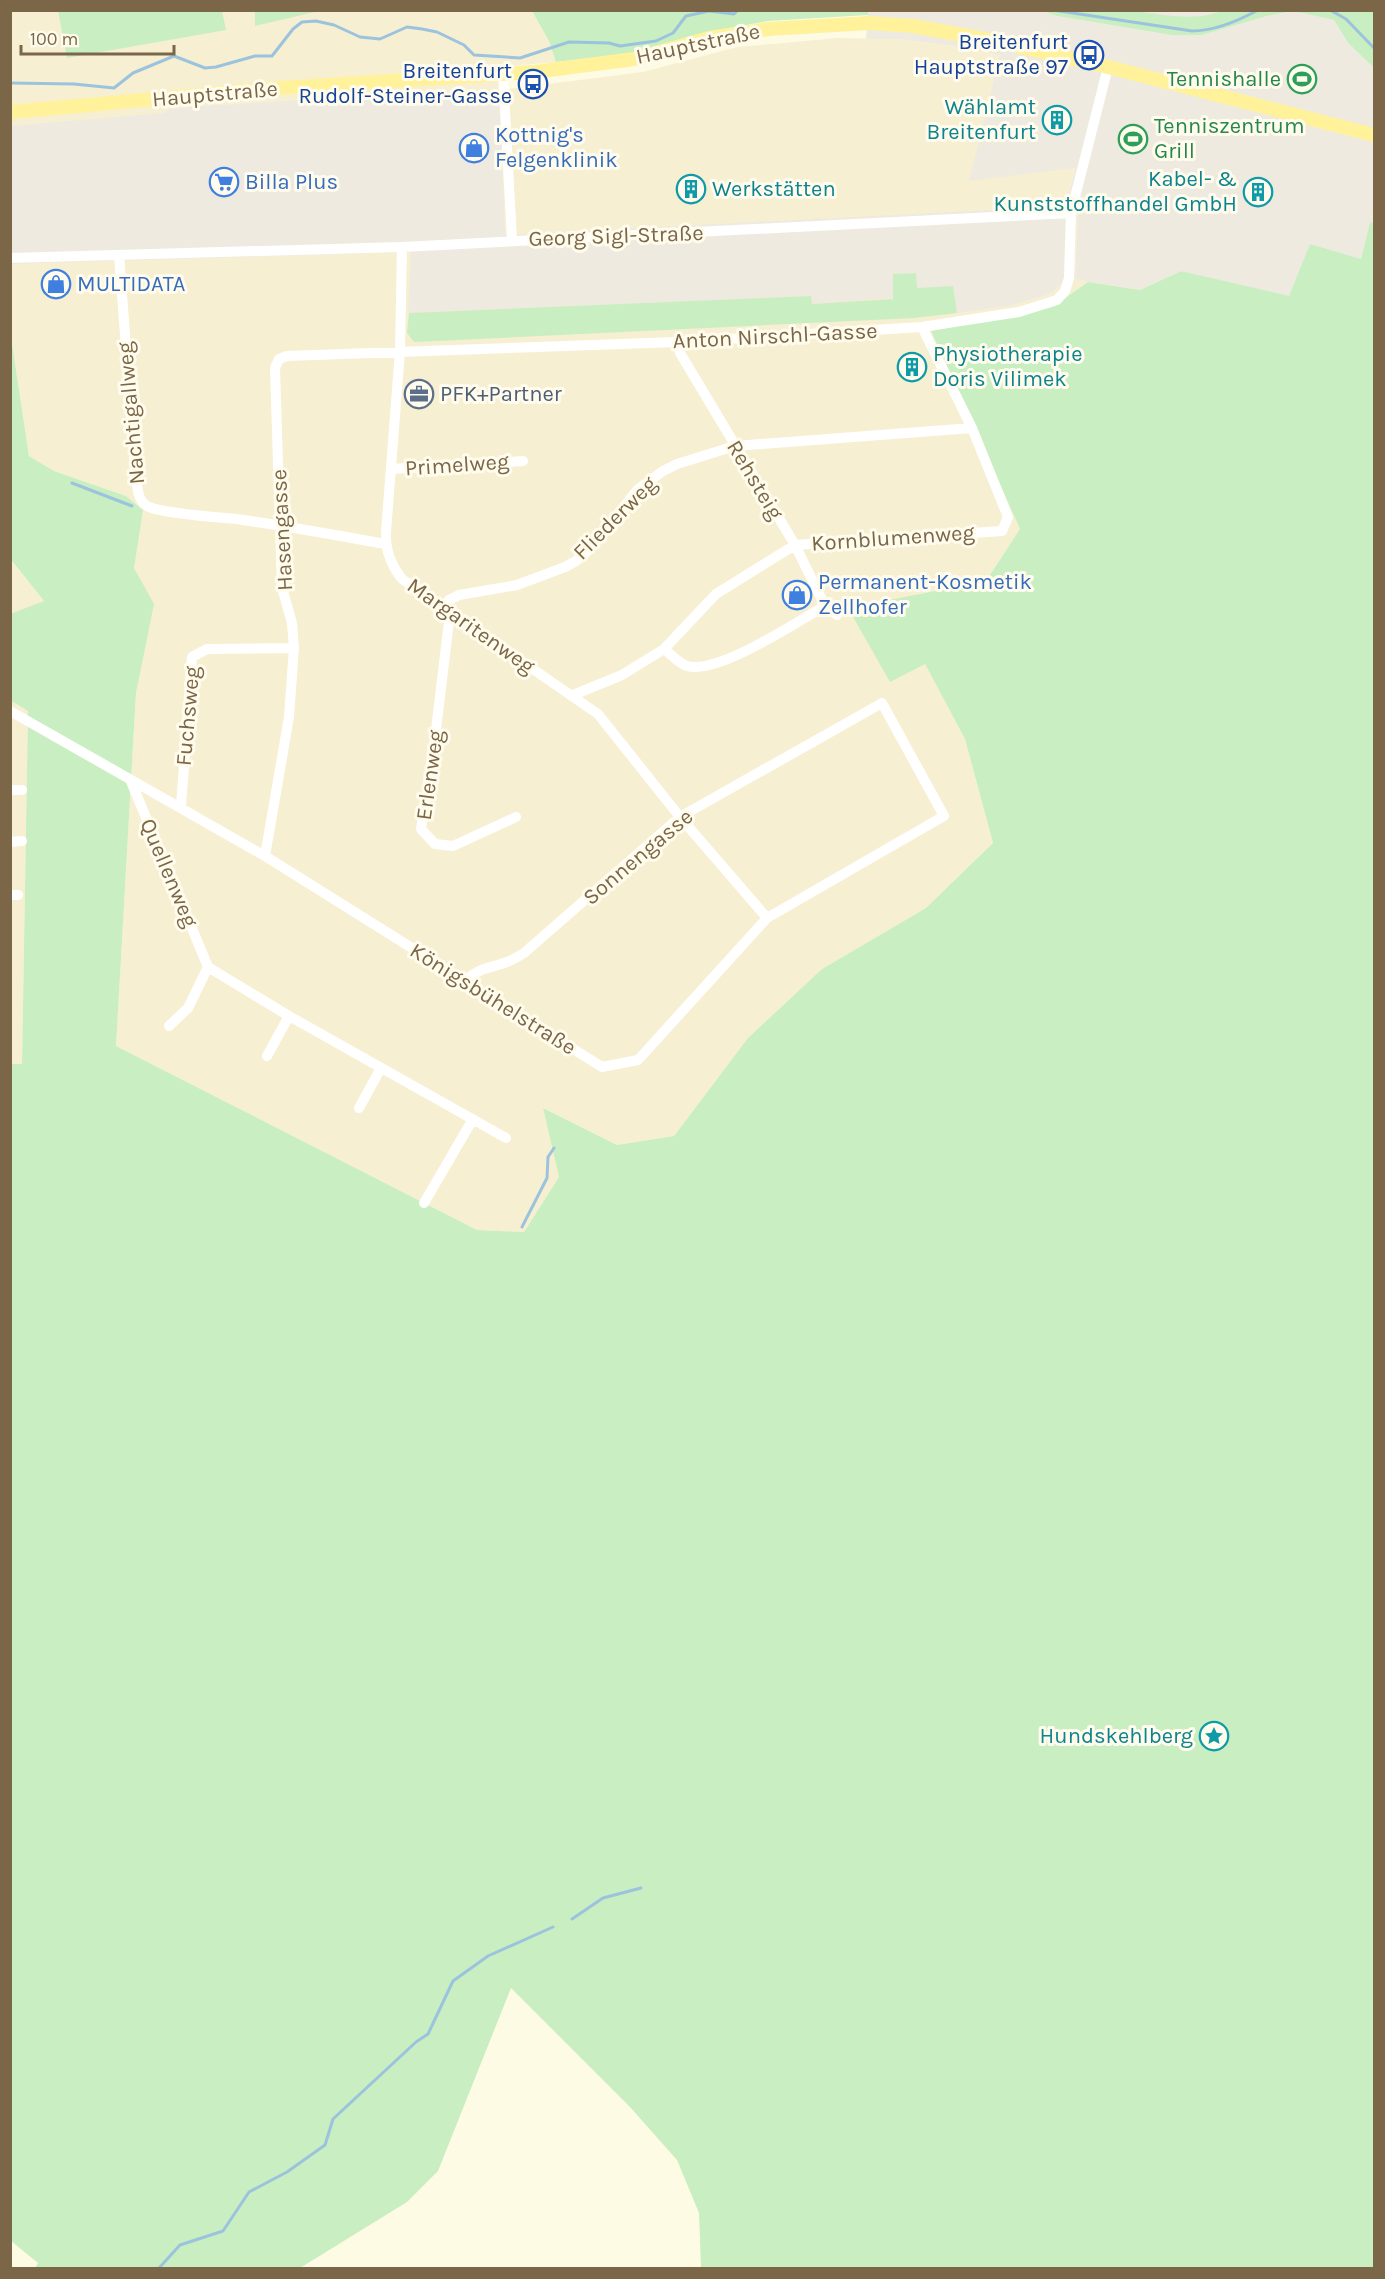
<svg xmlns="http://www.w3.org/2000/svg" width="1385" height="2279" font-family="Karla,sans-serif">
  <rect width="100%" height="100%" fill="#fefbe5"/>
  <path fill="#f7efd2" d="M 10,11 L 532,11 L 549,41 L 556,62 L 499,67 L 500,90 L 643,72 L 737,47 L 784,43 L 836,38 L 896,39 L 955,46 L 1000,55 L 1075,167 L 1066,206 L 1078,208 L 1075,277 L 1088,282 L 1052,307 L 931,331 L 1020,529 L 986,581 L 848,608 L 925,664 L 965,739 L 993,843 L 926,908 L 822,969 L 748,1038 L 674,1136 L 617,1145 L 543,1108 L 559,1177 L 524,1232 L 477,1230 L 116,1046 L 136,693 L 153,604 L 134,568 L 142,509 L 126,496 L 54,471 L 29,456 L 10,330 Z
    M 10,560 L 44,601 L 11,614 L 10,614 Z
    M 10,701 L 28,711 L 22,1065 L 10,1064 Z"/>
  <path fill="#eeeadf" d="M 868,11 L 1043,11 L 1057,16 L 1171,35 L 1202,35 L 1267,16 L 1294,11 L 1334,20 L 1348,43 L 1374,68 L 1374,223 L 1370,222 L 1361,259 L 1310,245 L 1289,297 L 1181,271 L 1140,290 L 1088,282 L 1075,278 L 1078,208 L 1066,207 L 1064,280 L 1052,293 L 1009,306 L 957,313 L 953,287 L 917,288 L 916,273 L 893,274 L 893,298 L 812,304 L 811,296 L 408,313 L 411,252 L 11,264 L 10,126 L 164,113 L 170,109 L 191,107 L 402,94 L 500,90 L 505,235 L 1066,206 L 1075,168 L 969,181 L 1000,55 L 955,46 L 896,39 L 866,39 Z
    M 1123,11 L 1224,11 L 1209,17 L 1177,17 Z"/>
  <path fill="#c9eec1" d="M 1224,10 L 1374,11 L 1374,68 L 1348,43 L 1334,20 L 1293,11 L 1267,16 L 1202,35 L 1171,35 L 1057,16 L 1043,11 C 1069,10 1096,9 1122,10 C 1156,12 1192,24 1224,10 Z
    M 58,11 L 222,11 L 226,30 L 67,58 Z
    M 319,11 L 255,26 L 255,11 Z
    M 532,11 L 868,11 L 868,15 L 768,21 L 708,32 L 633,53 L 556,62 L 549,41 Z
    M 1370,222 L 1374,223 L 1374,2268 L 701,2268 L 699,2213 L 677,2160 L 630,2107 L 511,1988 L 438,2171 L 407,2202 L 300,2268 L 35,2268 L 38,2263 L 11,2241 L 10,1064 L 22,1064 L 28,711 L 11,701 L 10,614 L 44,601 L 11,560 L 10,330 L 29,456 L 54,471 L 126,496 L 143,510 L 134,568 L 154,604 L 136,693 L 116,1046 L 477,1230 L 524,1232 L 559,1177 L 543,1108 L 617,1145 L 674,1136 L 748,1038 L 822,969 L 926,908 L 993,843 L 965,739 L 925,664 L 890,682 L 848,608 L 986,581 L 1020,529 L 931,331 L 1052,307 L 1088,282 L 1140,290 L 1181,271 L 1289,296 L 1310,244 L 1361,259 Z
    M 916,273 L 917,288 L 953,286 L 957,313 L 914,318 L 414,342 L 407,333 L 409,313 L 811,296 L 812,304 L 893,299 L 893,274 Z"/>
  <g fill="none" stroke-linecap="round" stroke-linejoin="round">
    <path stroke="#9cc3dd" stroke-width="3" d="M 1053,10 L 1192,31 C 1215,31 1238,21 1258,10
      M 1330,10 L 1346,19 L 1374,48
      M 10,83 L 74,84 L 114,88 L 133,73 L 174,56 L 205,68 L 216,67 L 255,56 L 272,56 L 293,29 L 302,22 L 316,21 L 334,25 L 360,37 L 380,39 L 407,27 L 422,29 L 437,32 L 464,45 L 474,55 L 520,58 L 569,42 L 609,43 L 620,46 L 656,41 L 673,33 L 686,16 L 709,11 L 734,14 L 738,10
      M 72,483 L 132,506
      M 522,1227 L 547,1178 L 548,1157 L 554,1148
      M 572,1919 L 603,1898 L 641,1888
      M 159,2268 L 180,2245 L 223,2231 L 249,2192 L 287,2172 L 325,2145 L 333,2119 L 416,2042 L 428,2034 L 453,1981 L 488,1956 L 553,1927"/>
    <path stroke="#fff" stroke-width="10" d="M 503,74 L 512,240
      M 402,247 L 400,351 L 386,532 C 385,549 391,565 402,579 L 598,714 L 680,817 L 767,918
      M 119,255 L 136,480 C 138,490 138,502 149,507 C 167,514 214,517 236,519 C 286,526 336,535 385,544
      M 10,258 L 402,247 L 1071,213
      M 678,342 L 680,353 L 795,545 L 825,606 L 837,615
      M 391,469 L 523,461
      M 443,608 L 449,600 L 459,595 L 517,585 L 565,567 L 576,561 L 592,547 L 637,490 L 663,471 L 677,464 L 735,446 L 972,428
      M 450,613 L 435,738 L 421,829 L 435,844 L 453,846 L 516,817
      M 664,649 C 671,654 679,664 687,666 C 718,675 796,622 825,606
      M 573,695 L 622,675 L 664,649 L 716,594 L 795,545 L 1002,531 L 1008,517 L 972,428 L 922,327
      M 10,711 L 265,856 L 602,1067 L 638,1060 L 767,918 L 944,816 L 882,703 L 680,817 L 524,953 C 519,956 513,960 507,962 C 491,968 476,968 464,983
      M 130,779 L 208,967 L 289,1016 L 506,1138
      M 10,790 L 22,790
      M 181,806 L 192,657 L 207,649 L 294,648
      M 10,842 L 22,841
      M 265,856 L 289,717 L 294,648 L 292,623 L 282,588 L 275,368 L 279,359 L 287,356 L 678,342 L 922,327 L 1019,312 L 1057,300 L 1065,291 L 1069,278 L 1071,213 L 1108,67
      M 10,895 L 18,895
      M 169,1026 L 188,1008 L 208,967
      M 267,1056 L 289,1016
      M 359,1108 L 381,1068
      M 424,1203 L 473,1119"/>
    <path stroke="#fff29b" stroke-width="14" d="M 10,112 L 264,89 L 534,72 L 634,59 L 709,38 L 768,29 L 869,23 L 913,26 L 1000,42 L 1108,67 L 1374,135"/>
  </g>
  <defs>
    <g id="bus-ring" transform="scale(1.5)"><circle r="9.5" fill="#fffced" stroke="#1a4fb4" stroke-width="1.5"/><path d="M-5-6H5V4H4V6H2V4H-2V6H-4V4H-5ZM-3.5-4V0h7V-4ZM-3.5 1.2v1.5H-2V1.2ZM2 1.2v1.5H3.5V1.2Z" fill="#1a4fb4"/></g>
    <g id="stadium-ring" transform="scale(1.5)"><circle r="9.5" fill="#fffced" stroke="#2e9e5b" stroke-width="1.5"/><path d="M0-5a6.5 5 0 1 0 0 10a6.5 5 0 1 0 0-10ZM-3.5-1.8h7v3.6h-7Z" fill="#2e9e5b"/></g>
    <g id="building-ring" transform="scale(1.5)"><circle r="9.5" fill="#fffced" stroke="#0f9aa8" stroke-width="1.5"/><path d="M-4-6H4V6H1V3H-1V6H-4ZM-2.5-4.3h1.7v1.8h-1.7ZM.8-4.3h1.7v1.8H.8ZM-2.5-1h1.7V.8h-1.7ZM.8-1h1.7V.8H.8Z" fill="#0f9aa8"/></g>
    <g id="shop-ring" transform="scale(1.5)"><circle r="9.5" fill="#fffced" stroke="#3f7fe0" stroke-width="1.5"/><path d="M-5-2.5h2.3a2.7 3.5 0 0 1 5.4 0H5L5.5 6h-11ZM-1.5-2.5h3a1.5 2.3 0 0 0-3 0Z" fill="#3f7fe0"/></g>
    <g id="supermarket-ring" transform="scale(1.5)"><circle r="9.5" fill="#fffced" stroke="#3f7fe0" stroke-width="1.5"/><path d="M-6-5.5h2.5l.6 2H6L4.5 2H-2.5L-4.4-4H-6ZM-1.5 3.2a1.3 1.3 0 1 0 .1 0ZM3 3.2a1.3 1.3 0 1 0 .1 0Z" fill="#3f7fe0"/></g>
    <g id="office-ring" transform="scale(1.5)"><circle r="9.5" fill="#fffced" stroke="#5c6f8a" stroke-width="1.5"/><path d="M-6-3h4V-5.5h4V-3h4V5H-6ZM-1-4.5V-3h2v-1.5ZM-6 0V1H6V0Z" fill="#5c6f8a"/></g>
    <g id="sight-ring" transform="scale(1.5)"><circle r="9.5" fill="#fffced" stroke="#0f9aa8" stroke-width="1.5"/><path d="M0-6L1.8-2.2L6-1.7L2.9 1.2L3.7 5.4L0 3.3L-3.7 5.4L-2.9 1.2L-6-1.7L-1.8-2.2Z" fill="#0f9aa8"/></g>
  </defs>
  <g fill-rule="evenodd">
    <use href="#bus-ring" x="1089" y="55"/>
    <use href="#stadium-ring" x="1302" y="79"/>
    <use href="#bus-ring" x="533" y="84"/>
    <use href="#building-ring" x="1057" y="120"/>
    <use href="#stadium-ring" x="1133" y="139"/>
    <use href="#shop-ring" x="474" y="148"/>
    <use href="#supermarket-ring" x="224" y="182"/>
    <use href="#building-ring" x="691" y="189"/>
    <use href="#building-ring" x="1258" y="192"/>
    <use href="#shop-ring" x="56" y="284"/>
    <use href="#building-ring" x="912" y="367"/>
    <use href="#office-ring" x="419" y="394"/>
    <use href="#shop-ring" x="797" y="595"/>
    <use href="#sight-ring" x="1214" y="1736"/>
  </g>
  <g text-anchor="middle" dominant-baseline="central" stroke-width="6" stroke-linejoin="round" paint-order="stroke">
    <g font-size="22" fill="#164399" stroke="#fffced" text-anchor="end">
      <text x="1068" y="42">Breitenfurt<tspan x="1068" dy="25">Hauptstraße 97</tspan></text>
      <text x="512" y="71">Breitenfurt<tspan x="512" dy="25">Rudolf-Steiner-Gasse</tspan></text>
    </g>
    <g font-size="22" fill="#7b6647" stroke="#fffced">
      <text transform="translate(698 44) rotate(-12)">Hauptstraße</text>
      <text transform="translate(215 94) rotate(-5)">Hauptstraße</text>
      <text transform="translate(616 236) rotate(-2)">Georg Sigl-Straße</text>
      <text transform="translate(775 336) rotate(-3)">Anton Nirschl-Gasse</text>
      <text transform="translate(131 413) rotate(-95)">Nachtigallweg</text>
      <text transform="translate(457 465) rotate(-4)">Primelweg</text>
      <text transform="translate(755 480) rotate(59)">Rehsteig</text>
      <text transform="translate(615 518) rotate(-45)">Fliederweg</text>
      <text transform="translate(282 530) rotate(-93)">Hasengasse</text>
      <text transform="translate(893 538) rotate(-4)">Kornblumenweg</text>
      <text transform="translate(471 626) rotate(35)">Margaritenweg</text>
      <text transform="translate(188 716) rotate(-85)">Fuchsweg</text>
      <text transform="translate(430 775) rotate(-82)">Erlenweg</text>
      <text transform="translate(638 857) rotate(-40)">Sonnengasse</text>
      <text transform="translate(169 873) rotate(67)">Quellenweg</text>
      <text transform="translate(493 999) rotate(32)">Königsbühelstraße</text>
    </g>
    <g font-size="22" fill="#27864d" stroke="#fffced" text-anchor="end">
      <text x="1281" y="79">Tennishalle</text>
      <text x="1154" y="126" text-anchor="start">Tenniszentrum<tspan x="1154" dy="25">Grill</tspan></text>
    </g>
    <g font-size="22" fill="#0d838f" stroke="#fffced" text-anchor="end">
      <text x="1036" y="107">Wählamt<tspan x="1036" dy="25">Breitenfurt</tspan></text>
      <text x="1237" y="179">Kabel- &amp;<tspan x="1237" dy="25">Kunststoffhandel GmbH</tspan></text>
      <text x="712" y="189" text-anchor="start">Werkstätten</text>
      <text x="933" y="354" text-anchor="start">Physiotherapie<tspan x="933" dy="25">Doris Vilimek</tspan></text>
      <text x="1193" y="1736">Hundskehlberg</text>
    </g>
    <g font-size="22" fill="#366cbe" stroke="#fffced" text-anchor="start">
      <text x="495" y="135">Kottnig's<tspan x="495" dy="25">Felgenklinik</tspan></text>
      <text x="245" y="182">Billa Plus</text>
      <text x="77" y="284">MULTIDATA</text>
      <text x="818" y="582">Permanent-Kosmetik<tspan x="818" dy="25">Zellhofer</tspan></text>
    </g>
    <g font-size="22" fill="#4e5e75" stroke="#fffced" text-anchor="start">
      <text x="440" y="394">PFK+Partner</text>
    </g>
  </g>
  <rect width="1385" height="2279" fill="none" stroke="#7b6647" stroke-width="24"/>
  <path d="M21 45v9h153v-9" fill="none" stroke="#7b6647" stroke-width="3"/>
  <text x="30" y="45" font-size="18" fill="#7b6647" stroke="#fffced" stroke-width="4.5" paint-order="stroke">100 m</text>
</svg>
